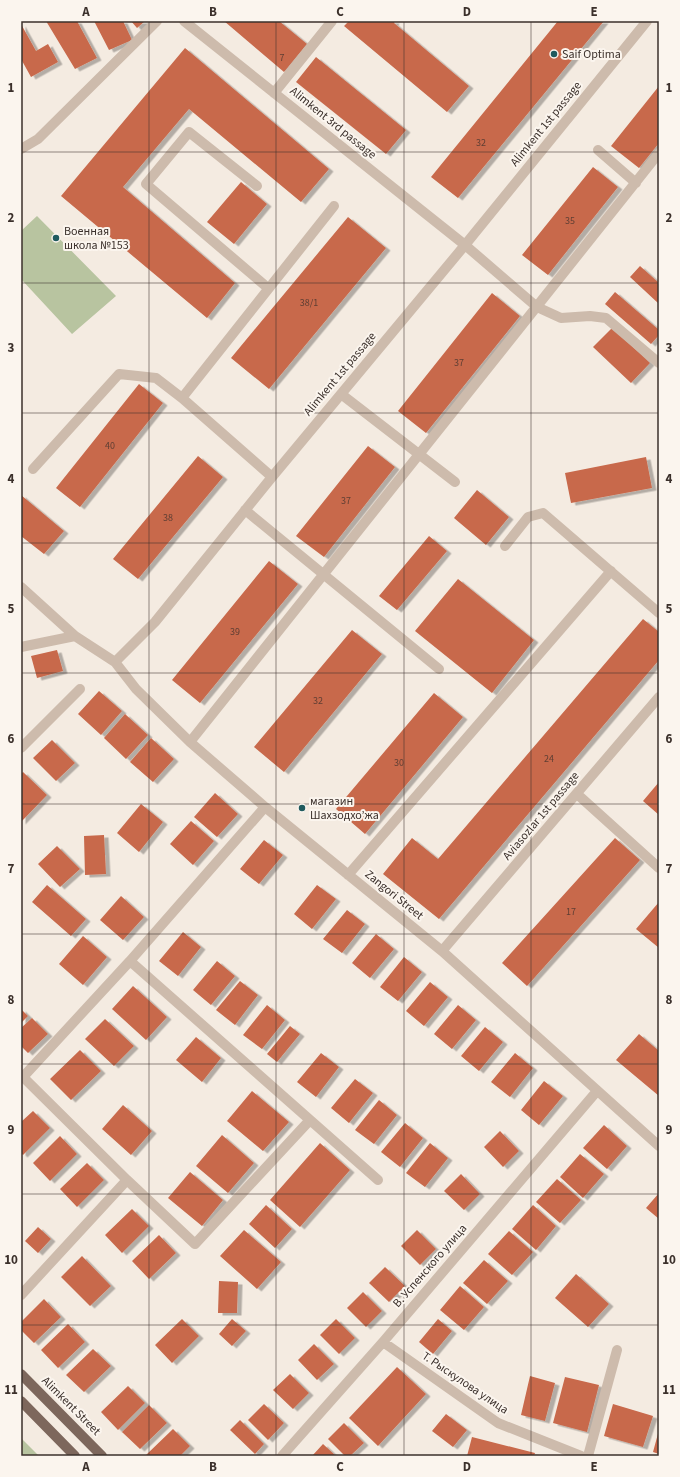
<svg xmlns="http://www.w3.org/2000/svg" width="680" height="1477" font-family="'Source Sans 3',sans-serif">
  <defs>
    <filter id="shadow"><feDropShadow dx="4.5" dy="2.5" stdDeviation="0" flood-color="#0004"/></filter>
  </defs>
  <rect width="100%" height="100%" fill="#f4ebe1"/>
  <path fill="#b8c4a0" d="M 37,216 L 116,296 L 72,334 L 21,279 L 21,231 Z
    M 21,1438 L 39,1456 L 21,1456 Z"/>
  <path fill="#c8694b" filter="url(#shadow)" d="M 46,21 L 77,21 L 97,58 L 75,69 Z
    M 94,21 L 123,21 L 132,40 L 109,50 Z
    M 131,21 L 145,21 L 137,28 Z
    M 224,21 L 279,21 L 307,44 L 284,72 Z
    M 349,21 L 395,21 L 394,23 L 469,86 L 447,112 L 344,26 Z
    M 558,21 L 604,21 L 458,198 L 431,177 Z
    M 21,24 L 36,51 L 48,44 L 58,62 L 31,77 L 21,59 Z
    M 185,48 L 329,169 L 301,202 L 189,109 L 123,187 L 235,283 L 207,318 L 61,196 Z
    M 316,57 L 406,130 L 386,154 L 296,82 Z
    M 659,86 L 659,143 L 639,168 L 611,146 Z
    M 593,167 L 618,187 L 548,275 L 522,255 Z
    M 241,182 L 267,204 L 234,244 L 207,222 Z
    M 348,217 L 386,248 L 269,389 L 231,358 Z
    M 640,266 L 659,283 L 659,304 L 630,277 Z
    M 615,292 L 659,330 L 659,335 L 651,344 L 605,304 Z
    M 492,293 L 520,316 L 426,433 L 398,411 Z
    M 612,328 L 650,363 L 631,383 L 593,347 Z
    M 139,384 L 163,403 L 80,507 L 56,488 Z
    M 368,446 L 395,467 L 324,557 L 296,536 Z
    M 198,456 L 223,477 L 138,579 L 113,559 Z
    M 646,457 L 652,488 L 571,503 L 565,473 Z
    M 477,490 L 509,517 L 486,545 L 454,518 Z
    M 21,495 L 64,531 L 44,554 L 21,536 Z
    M 429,536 L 447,551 L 397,610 L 379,596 Z
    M 269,561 L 298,584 L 200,703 L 172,680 Z
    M 458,579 L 534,640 L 492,693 L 415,631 Z
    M 643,619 L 659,632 L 659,660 L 439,919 L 383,874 L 412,838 L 438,859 Z
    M 352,630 L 382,654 L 284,772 L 254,747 Z
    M 57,650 L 63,671 L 37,678 L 31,656 Z
    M 99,691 L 122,711 L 101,735 L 78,714 Z
    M 434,693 L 463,717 L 365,834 L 336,809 Z
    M 125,714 L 148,735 L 126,759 L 104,738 Z
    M 151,738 L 174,759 L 153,782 L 130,762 Z
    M 52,740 L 75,763 L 56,781 L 33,758 Z
    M 23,772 L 47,795 L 21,822 L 21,774 Z
    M 659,782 L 659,815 L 643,801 Z
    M 215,793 L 238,814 L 217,837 L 194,817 Z
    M 141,804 L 163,822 L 139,852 L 117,833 Z
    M 191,821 L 214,841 L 193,865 L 170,844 Z
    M 104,835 L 106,874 L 85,875 L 84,836 Z
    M 615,838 L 640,860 L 527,986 L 502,963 Z
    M 264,840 L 283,855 L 259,884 L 240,869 Z
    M 57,846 L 80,869 L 60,887 L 38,864 Z
    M 47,885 L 86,919 L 71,936 L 32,902 Z
    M 317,885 L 336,899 L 312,929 L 294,914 Z
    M 121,896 L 144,917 L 123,940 L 100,920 Z
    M 659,902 L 659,948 L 636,929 Z
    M 347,910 L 365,924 L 342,953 L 323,939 Z
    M 183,932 L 201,947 L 178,976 L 159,961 Z
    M 376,934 L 394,949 L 370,978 L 352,963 Z
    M 83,936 L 107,957 L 83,985 L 59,964 Z
    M 404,957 L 422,972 L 398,1001 L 380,987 Z
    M 217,961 L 235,976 L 211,1005 L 193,990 Z
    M 240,981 L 258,995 L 235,1025 L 216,1010 Z
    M 430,982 L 448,997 L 424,1026 L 406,1011 Z
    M 133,986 L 167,1017 L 146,1040 L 112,1009 Z
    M 267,1005 L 285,1020 L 262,1049 L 243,1035 Z
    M 458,1005 L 476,1020 L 452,1049 L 434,1034 Z
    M 21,1009 L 28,1016 L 21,1023 Z
    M 32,1018 L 48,1034 L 28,1053 L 21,1046 L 21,1028 Z
    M 105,1019 L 134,1046 L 114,1066 L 85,1039 Z
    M 290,1026 L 300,1034 L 277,1062 L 267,1054 Z
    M 485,1027 L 503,1042 L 479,1071 L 461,1056 Z
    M 639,1034 L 659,1051 L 659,1096 L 616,1060 Z
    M 196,1037 L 221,1058 L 202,1082 L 176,1060 Z
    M 80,1050 L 101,1071 L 71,1100 L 50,1079 Z
    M 321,1053 L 339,1067 L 316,1097 L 297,1082 Z
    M 515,1053 L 533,1068 L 510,1097 L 491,1082 Z
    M 355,1079 L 373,1093 L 349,1123 L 331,1108 Z
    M 544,1081 L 563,1096 L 539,1125 L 521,1110 Z
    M 252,1091 L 289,1122 L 263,1151 L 227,1121 Z
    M 379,1100 L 397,1115 L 374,1144 L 355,1130 Z
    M 123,1105 L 152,1131 L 131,1155 L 102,1129 Z
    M 33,1111 L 50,1128 L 23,1155 L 21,1153 L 21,1122 Z
    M 405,1123 L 423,1138 L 400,1167 L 381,1152 Z
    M 604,1125 L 627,1146 L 607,1169 L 583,1148 Z
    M 500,1131 L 519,1151 L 503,1167 L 484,1147 Z
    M 222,1135 L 254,1163 L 228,1193 L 196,1166 Z
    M 60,1136 L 77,1154 L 50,1181 L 33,1163 Z
    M 320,1143 L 350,1170 L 300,1227 L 270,1200 Z
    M 430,1143 L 448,1158 L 425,1187 L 406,1173 Z
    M 580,1154 L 604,1174 L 583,1198 L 560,1177 Z
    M 87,1163 L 104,1180 L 77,1207 L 60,1189 Z
    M 190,1172 L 223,1200 L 202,1226 L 168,1198 Z
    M 461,1174 L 480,1194 L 464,1210 L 444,1191 Z
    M 557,1179 L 581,1200 L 560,1223 L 536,1202 Z
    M 659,1193 L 659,1219 L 646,1208 Z
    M 266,1205 L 292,1229 L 275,1248 L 249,1224 Z
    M 533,1205 L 556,1226 L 536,1250 L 512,1229 Z
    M 132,1209 L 149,1226 L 122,1253 L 105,1235 Z
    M 38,1227 L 51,1239 L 38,1253 L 25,1241 Z
    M 244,1230 L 281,1262 L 257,1289 L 220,1256 Z
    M 417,1230 L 436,1249 L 420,1265 L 401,1246 Z
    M 509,1231 L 533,1252 L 512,1275 L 488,1254 Z
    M 159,1235 L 176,1253 L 149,1279 L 132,1261 Z
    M 82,1256 L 111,1286 L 90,1306 L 61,1277 Z
    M 484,1260 L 508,1281 L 487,1304 L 463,1283 Z
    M 385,1267 L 405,1286 L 389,1302 L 369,1283 Z
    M 576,1274 L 609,1304 L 588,1327 L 555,1298 Z
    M 219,1281 L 238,1282 L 237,1313 L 218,1313 Z
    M 460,1286 L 484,1307 L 464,1330 L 440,1310 Z
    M 363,1292 L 382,1311 L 366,1327 L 347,1308 Z
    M 44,1299 L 61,1317 L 34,1343 L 21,1330 L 21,1322 Z
    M 182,1319 L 199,1336 L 172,1363 L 155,1345 Z
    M 232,1319 L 246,1331 L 232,1346 L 219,1334 Z
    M 336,1319 L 355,1338 L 339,1354 L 320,1335 Z
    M 438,1319 L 452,1331 L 433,1354 L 419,1342 Z
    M 68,1324 L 85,1342 L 58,1368 L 41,1350 Z
    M 314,1344 L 334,1364 L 317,1380 L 298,1360 Z
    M 93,1349 L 111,1366 L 84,1392 L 66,1375 Z
    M 397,1367 L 426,1394 L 378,1446 L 349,1418 Z
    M 290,1374 L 309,1393 L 293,1409 L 273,1390 Z
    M 530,1376 L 555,1383 L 545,1421 L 521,1415 Z
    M 565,1377 L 599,1385 L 587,1432 L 553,1423 Z
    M 128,1386 L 145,1403 L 118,1430 L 101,1412 Z
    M 264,1404 L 284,1423 L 268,1440 L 248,1420 Z
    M 613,1404 L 653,1416 L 643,1447 L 604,1436 Z
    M 149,1405 L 167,1423 L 140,1449 L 122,1432 Z
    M 446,1414 L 467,1430 L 453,1447 L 432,1431 Z
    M 240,1420 L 264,1444 L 255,1454 L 230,1430 Z
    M 344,1423 L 364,1443 L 350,1456 L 345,1456 L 328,1439 Z
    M 173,1429 L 190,1446 L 180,1456 L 147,1456 L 146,1455 Z
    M 659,1430 L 659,1454 L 653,1452 Z
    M 472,1437 L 535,1453 L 534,1456 L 467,1456 Z
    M 323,1444 L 336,1456 L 312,1456 Z"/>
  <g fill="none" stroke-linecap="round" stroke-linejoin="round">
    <path stroke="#cdbbac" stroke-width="10" d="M 184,21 L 465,245 L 537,307 L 561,318 L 590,316 L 606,318 L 659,363
      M 274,93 L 332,21
      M 21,149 L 38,139 L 157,21
      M 598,150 L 636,183
      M 257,186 L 189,132 L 146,184 L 268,288
      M 341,394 L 455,482
      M 33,469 L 119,374 L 156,378 L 182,398
      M 272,477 L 182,398 L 334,206
      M 245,510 L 439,669
      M 505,546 L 528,517 L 543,513 L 659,613
      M 21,587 L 75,636
      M 21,647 L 75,636 L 115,662 L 136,689 L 190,742 L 265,807 L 442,951 L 659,1146
      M 115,662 L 155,622 L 272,477 L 465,245 L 647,21
      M 190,742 L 659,153
      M 21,748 L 80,689
      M 577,794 L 659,868
      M 348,875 L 611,571
      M 442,951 L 659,697
      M 130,961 L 378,1180
      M 21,1075 L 127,1180 L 195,1244 L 310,1120
      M 23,1077 L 130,961 L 265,807
      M 21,1295 L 127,1180
      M 383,1342 L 498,1423 L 581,1456
      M 282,1456 L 383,1342 L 597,1091
      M 588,1456 L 617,1350"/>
    <path stroke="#7d675c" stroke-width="10" d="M 21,1374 L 102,1456
      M 21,1401 L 75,1456"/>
  </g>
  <path fill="none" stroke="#3b302b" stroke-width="1" stroke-opacity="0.55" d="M 149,21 L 149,1456M 276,21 L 276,1456M 404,21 L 404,1456M 531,21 L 531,1456M 21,152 L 659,152M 21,283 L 659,283M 21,413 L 659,413M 21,543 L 659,543M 21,673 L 659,673M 21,804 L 659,804M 21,934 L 659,934M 21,1064 L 659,1064M 21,1194 L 659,1194M 21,1325 L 659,1325"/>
  <g fill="#1f5a5e" stroke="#fbf5ee" stroke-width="1.5">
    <circle cx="554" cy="54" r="4"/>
    <circle cx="56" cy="238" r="4"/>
    <circle cx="302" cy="808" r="4"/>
  </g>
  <g text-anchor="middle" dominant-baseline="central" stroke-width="4" stroke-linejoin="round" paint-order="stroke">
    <g font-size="10" fill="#5e3e33">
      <text x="282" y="58">7</text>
      <text x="481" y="143">32</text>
      <text x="570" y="221">35</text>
      <text x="309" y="303">38/1</text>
      <text x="459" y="363">37</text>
      <text x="110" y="446">40</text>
      <text x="346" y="501">37</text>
      <text x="168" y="518">38</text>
      <text x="235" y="632">39</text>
      <text x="318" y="701">32</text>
      <text x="549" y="759">24</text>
      <text x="399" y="763">30</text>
      <text x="571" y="912">17</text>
    </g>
    <g font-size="12" fill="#3b302b" stroke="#fbf5ee" text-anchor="start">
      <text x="562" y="54">Saif Optima</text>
      <text x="64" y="231">Военная<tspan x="64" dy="14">школа №153</tspan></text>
      <text x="310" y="801">магазин<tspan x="310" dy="14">Шахзодхо’жа</tspan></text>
    </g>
    <g font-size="12" fill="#3b302b" stroke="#fbf5ee">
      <text transform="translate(333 123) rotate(39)">Alimkent 3rd passage</text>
      <text transform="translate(546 124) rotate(-51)">Alimkent 1st passage</text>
      <text transform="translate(340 374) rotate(-50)">Alimkent 1st passage</text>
      <text transform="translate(541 816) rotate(-50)">Aviasozlar 1st passage</text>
      <text transform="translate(394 895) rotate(39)">Zangori Street</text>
      <text transform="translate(430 1266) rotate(-49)">В. Успенского улица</text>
      <text transform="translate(465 1383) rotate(34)">Т. Рыскулова улица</text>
      <text transform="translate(71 1406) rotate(45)">Alimkent Street</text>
    </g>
  </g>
  <rect width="680" height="1477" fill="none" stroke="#fbf5ee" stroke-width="44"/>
  <rect x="22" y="22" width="636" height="1433" fill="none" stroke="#3b302b" stroke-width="1.5"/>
  <g font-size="13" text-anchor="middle" font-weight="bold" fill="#3b302b">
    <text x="86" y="16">A</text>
    <text x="213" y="16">B</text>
    <text x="340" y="16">C</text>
    <text x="467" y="16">D</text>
    <text x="594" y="16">E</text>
    <text x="11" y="92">1</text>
    <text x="669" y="92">1</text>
    <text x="11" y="222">2</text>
    <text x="669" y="222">2</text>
    <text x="11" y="352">3</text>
    <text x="669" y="352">3</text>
    <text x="11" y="483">4</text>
    <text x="669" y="483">4</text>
    <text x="11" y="613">5</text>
    <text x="669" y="613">5</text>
    <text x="11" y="743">6</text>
    <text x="669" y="743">6</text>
    <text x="11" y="873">7</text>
    <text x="669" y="873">7</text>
    <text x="11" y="1004">8</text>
    <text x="669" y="1004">8</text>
    <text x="11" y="1134">9</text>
    <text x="669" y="1134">9</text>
    <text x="11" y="1264">10</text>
    <text x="669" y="1264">10</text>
    <text x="11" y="1394">11</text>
    <text x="669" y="1394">11</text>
    <text x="86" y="1471">A</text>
    <text x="213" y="1471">B</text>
    <text x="340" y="1471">C</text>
    <text x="467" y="1471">D</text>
    <text x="594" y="1471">E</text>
  </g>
</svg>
